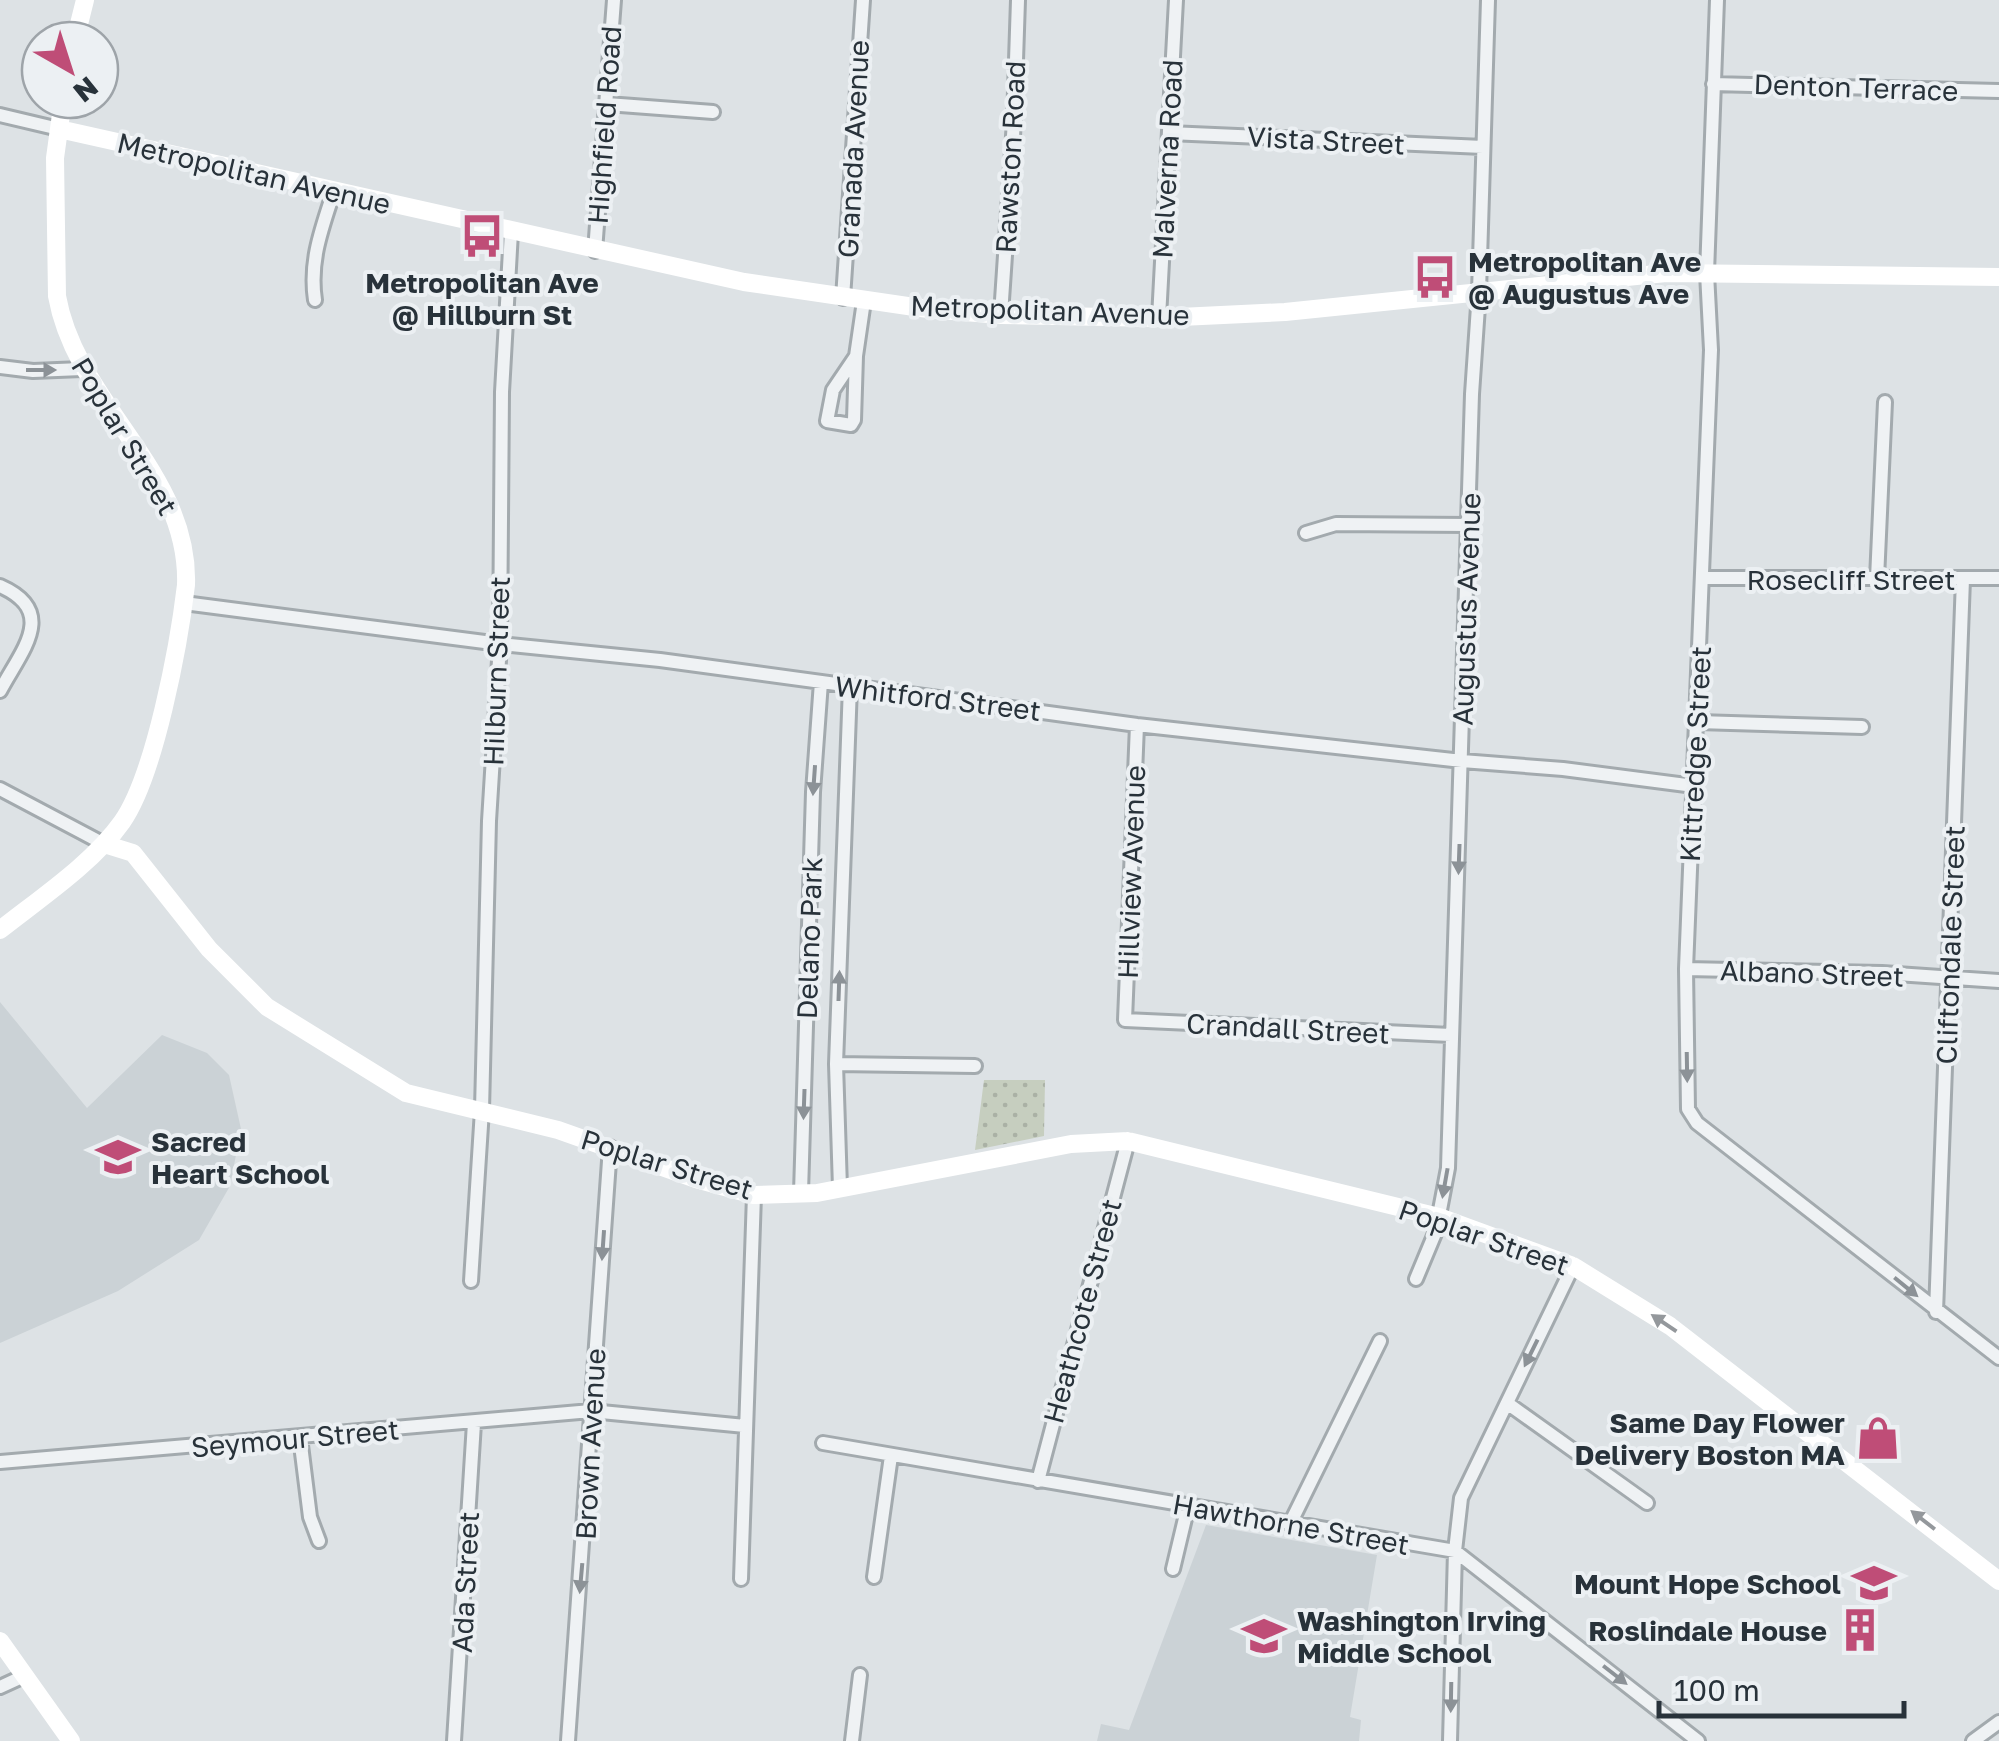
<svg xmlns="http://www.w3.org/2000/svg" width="1999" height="1741" font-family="'Golos Text',sans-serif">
  <defs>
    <pattern id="park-dots" width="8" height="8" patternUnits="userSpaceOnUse" patternTransform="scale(2.5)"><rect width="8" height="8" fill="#c6cebf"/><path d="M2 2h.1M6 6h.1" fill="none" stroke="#aab1a5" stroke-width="1.8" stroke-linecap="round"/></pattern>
  </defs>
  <rect width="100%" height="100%" fill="#dde2e5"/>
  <path fill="#cbd2d6" d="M 0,1002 L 87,1108 L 162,1035 L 207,1053 L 229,1075 L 241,1129 L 230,1186 L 199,1240 L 118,1291 L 0,1343 Z
    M 1206,1525 L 1377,1555 L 1350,1717 L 1361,1720 L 1359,1741 L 1097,1741 L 1101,1724 L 1129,1730 Z"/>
  <path fill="url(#park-dots)" d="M 984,1080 L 1045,1080 L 1044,1136 L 975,1150 Z"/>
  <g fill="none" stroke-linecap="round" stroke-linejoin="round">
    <g stroke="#a3aaae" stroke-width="18">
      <path id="street" d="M 1717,0 L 1707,273 L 1711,350 L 1686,969 L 1688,1109 L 1697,1123 L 1999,1358
        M 1713,84 L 1999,91
        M 607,104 L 713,112
        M 0,115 L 59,129
        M 1169,133 L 1483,147
        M 595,251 L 614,0
        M 843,298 L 863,0
        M 315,300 C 309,261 322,228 334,191
        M 1001,315 L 1014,121 L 1018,0
        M 1159,318 L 1176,0
        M 856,356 L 833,390 L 827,421 L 851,425 L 854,420 L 856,356 L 864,301
        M 0,367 L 33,371 L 82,369
        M 1306,533 L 1336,524 L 1469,525
        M 1703,578 L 1999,578
        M 1877,579 L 1885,402
        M 0,586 C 59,612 21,651 0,691
        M 184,603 L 500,644 L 660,660 L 1137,725 L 1462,761 L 1563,769 L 1694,786
        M 1698,722 L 1862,727
        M 1137,725 L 1125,1020 L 1451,1035
        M 0,789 L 104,844
        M 1686,969 L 1882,973 L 1999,981
        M 836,1064 L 975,1066
        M 840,1188 L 836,1064 L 850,686
        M 801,1193 L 813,792 L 821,682
        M 1416,1279 L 1436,1231 L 1448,1168 L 1472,394 L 1479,292 L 1488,0
        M 471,1281 L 482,1110 L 489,821 L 500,644 L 502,392 L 511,232
        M 1936,1312 L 1963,579
        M 1507,1403 L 1647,1503
        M 300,1437 L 310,1517 L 319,1541
        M 823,1443 L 1455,1551 L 1698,1741
        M 0,1462 L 591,1411 L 745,1426
        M 1038,1481 L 1128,1141
        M 1290,1524 L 1380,1341
        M 1173,1569 L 1188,1506
        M 874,1577 L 891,1456
        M 741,1579 L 754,1195
        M 0,1687 L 24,1676
        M 454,1741 L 474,1423
        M 568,1741 L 610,1147
        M 852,1741 L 860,1675
        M 1450,1741 L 1455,1551 L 1461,1498 L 1573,1266
        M 1973,1741 L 1999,1722"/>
    </g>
    <use href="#street" stroke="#eff2f4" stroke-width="12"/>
    <path stroke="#fff" stroke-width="18" d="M 75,40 L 85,0
      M 59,129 L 744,282 L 928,309 L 1001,315 L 1159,318 L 1285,312 L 1666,273 L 1999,277
      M 104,844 L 133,853 L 209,949 L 267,1007 L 406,1093 L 558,1130 L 696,1179 L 754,1195 L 817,1193 L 1071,1144 L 1128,1141 L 1439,1217 L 1573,1266 L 1670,1326 L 1999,1581
      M 0,930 C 39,899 93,863 122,822 C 155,775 179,644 186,585 C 190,471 76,404 57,296 L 55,158 L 63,100
      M 0,1641 L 71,1741"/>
  </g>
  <defs><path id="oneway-solid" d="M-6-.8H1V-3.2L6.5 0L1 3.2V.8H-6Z" transform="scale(2.5)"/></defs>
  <g fill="#8c9297">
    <use href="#oneway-solid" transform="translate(41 370)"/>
    <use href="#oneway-solid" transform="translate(814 780) rotate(94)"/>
    <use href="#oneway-solid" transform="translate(1459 859) rotate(92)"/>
    <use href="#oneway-solid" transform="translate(839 986) rotate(-88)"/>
    <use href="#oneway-solid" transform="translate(1687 1067) rotate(89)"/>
    <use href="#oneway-solid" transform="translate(804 1104) rotate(92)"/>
    <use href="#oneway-solid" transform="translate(1445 1183) rotate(100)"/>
    <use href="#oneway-solid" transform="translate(603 1245) rotate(94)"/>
    <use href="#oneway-solid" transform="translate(1906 1287) rotate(39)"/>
    <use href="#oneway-solid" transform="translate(1531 1353) rotate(116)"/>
    <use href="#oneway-solid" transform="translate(581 1578) rotate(95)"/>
    <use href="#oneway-solid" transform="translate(1615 1675) rotate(38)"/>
    <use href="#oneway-solid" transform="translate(1451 1697) rotate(91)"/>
  </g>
  <g fill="#94989c">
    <use href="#oneway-solid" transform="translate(1664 1323) rotate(-146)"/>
    <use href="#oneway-solid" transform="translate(1923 1520) rotate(-142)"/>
  </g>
  <defs>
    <g id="bus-bare" transform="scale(3.45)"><path d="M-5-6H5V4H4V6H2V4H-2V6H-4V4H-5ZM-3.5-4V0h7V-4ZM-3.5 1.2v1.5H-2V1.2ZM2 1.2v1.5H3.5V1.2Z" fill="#bf4d77" stroke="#ecf0f3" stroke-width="2.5" paint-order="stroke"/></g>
    <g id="school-bare" transform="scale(3.45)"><path d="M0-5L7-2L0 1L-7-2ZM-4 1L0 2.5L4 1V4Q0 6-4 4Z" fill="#bf4d77" stroke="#ecf0f3" stroke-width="2.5" paint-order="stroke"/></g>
    <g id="shop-bare" transform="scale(3.45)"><path d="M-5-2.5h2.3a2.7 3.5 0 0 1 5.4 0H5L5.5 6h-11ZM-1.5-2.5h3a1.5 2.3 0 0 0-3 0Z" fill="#bf4d77" stroke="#ecf0f3" stroke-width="2.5" paint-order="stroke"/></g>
    <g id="building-bare" transform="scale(3.45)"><path d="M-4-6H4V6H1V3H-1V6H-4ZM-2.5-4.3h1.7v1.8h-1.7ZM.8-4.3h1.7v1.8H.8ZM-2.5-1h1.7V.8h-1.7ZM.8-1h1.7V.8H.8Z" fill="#bf4d77" stroke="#ecf0f3" stroke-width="2.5" paint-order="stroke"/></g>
  </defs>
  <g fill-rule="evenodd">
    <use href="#bus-bare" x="482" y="236"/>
    <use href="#bus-bare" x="1435" y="277"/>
    <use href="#school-bare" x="118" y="1157"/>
    <use href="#shop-bare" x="1878" y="1438"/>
    <use href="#school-bare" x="1874" y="1583"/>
    <use href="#building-bare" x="1860" y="1630"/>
    <use href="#school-bare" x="1264" y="1636"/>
  </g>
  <g text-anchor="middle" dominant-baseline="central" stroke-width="8" stroke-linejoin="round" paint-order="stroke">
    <g font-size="28" fill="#28323a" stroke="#ecf0f3">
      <text transform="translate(1856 87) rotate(2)">Denton Terrace</text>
      <text transform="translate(604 125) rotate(-86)">Highfield Road</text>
      <text transform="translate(1326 140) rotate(3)">Vista Street</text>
      <text transform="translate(853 149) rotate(-87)">Granada Avenue</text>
      <text transform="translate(1010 157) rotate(-87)">Rawston Road</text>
      <text transform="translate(1167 159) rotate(-87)">Malverna Road</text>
      <text transform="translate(254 173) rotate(13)">Metropolitan Avenue</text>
      <text transform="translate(1050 310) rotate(2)">Metropolitan Avenue</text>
      <text transform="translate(125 436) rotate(59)">Poplar Street</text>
      <text x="1851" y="579">Rosecliff Street</text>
      <text transform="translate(1466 609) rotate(-88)">Augustus Avenue</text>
      <text transform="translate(496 671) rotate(-88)">Hilburn Street</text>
      <text transform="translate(938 698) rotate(7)">Whitford Street</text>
      <text transform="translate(1695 754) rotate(-87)">Kittredge Street</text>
      <text transform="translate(1131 872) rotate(-88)">Hillview Avenue</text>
      <text transform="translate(809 938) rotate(-88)">Delano Park</text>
      <text transform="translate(1950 945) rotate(-88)">Cliftondale Street</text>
      <text transform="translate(1812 973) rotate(2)">Albano Street</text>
      <text transform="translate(1288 1028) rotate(3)">Crandall Street</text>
      <text transform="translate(667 1164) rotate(17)">Poplar Street</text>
      <text transform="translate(1484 1237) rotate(19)">Poplar Street</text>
      <text transform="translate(1082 1311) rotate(-75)">Heathcote Street</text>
      <text transform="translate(295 1438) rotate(-5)">Seymour Street</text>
      <text transform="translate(590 1444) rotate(-87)">Brown Avenue</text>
      <text transform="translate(1291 1524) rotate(10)">Hawthorne Street</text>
      <text transform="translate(465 1582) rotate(-87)">Ada Street</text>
    </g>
    <g font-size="28" font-weight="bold" fill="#28323a" stroke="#ecf0f3" text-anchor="start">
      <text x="1468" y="261">Metropolitan Ave<tspan x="1468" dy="32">@ Augustus Ave</tspan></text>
      <text x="482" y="282" text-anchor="middle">Metropolitan Ave<tspan x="482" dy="32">@ Hillburn St</tspan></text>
      <text x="151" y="1141">Sacred<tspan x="151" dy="32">Heart School</tspan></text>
      <text x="1845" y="1422" text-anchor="end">Same Day Flower<tspan x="1845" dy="32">Delivery Boston MA</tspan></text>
      <text x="1841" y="1583" text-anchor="end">Mount Hope School</text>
      <text x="1297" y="1620">Washington Irving<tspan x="1297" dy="32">Middle School</tspan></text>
      <text x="1827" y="1630" text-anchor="end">Roslindale House</text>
    </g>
  </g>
  <g transform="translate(70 70) rotate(141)"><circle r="48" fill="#ecf0f3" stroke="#9ea4a9" stroke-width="2.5"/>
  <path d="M0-8L18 38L0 25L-18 38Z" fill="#bf4d77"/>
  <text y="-15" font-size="28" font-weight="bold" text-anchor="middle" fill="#28323a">N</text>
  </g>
  <path d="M1659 1701v15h245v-15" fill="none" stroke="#28323a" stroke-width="5"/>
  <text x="1674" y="1701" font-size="30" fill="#28323a" stroke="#ecf0f3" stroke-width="8" paint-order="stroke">100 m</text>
</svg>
